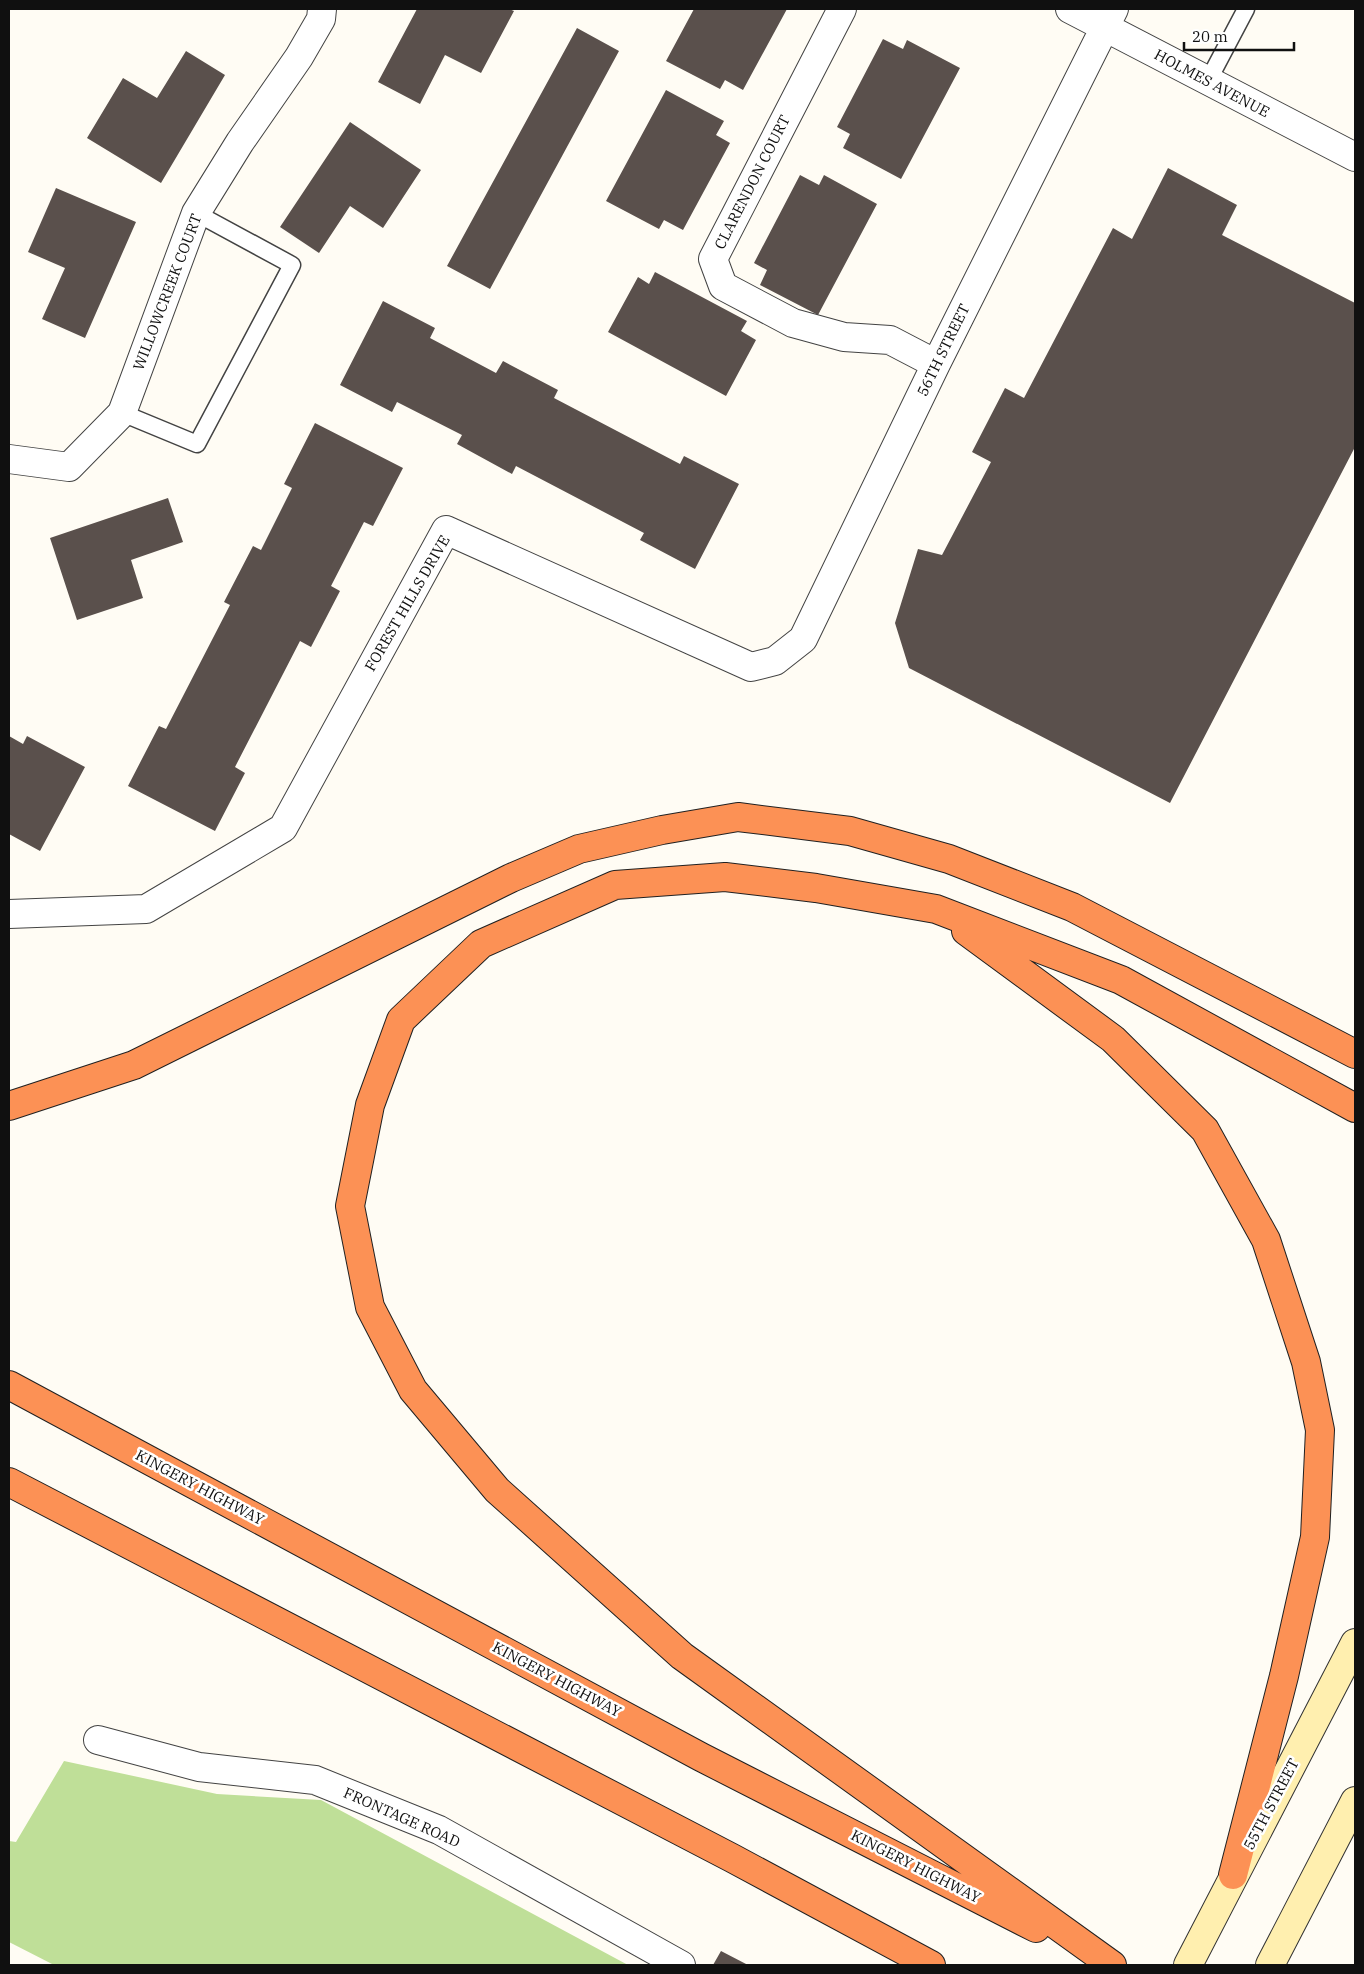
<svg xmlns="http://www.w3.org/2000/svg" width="1364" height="1974" font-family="'IBM Plex Serif',serif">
  <rect width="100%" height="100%" fill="#fffcf4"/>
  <path fill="#bfdf98" d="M 64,1761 L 217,1794 L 321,1800 L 628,1965 L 54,1965 L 9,1942 L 9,1841 L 16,1842 Z"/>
  <path fill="#5a504c" d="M 417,9 L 509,9 L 514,11 L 481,73 L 445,55 L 420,104 L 378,82 Z
    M 694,9 L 787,9 L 743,90 L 725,80 L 720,89 L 666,61 Z
    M 577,28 L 619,51 L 490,289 L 447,266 Z
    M 883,39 L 903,49 L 907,40 L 960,68 L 901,179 L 843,148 L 850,134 L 837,127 Z
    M 186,51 L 225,75 L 161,183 L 87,138 L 123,78 L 157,98 Z
    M 666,90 L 724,121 L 716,135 L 730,143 L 683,230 L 664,220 L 659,229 L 606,201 Z
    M 350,122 L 421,170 L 383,228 L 350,206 L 319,253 L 280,227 Z
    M 1168,168 L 1237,205 L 1222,235 L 1355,303 L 1355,447 L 1170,803 L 909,668 L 895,623 L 918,549 L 942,555 L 991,462 L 972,452 L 1005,388 L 1024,398 L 1113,228 L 1132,239 Z
    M 800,175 L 819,185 L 824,175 L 877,204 L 818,315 L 760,285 L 767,270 L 754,263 Z
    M 56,188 L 136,222 L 85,338 L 42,319 L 65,268 L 28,252 Z
    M 655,272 L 747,321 L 741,331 L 756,340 L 726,396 L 608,332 L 638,277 L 649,284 Z
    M 383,301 L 435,328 L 430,338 L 496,373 L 503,361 L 558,390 L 554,398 L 680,464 L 684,456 L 739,484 L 695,569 L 640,540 L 644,533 L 516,466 L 512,474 L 457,444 L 462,435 L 397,402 L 392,412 L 340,385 Z
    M 315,423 L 403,468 L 373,526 L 364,522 L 331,586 L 340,591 L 311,647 L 300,641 L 235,767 L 245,773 L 215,831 L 128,786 L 159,726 L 166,729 L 230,605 L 224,602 L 253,546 L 261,550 L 292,488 L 284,484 Z
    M 168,498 L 183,542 L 131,560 L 143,598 L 77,620 L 50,538 Z
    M 9,736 L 23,744 L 27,736 L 85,767 L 40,851 L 9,834 Z
    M 721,1951 L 748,1965 L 713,1965 Z"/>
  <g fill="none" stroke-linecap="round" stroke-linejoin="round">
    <g stroke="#434343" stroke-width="19">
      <path id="service" d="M 1208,81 L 1246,9
        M 122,413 L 197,444 L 292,265 L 196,213"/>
    </g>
    <g stroke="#434343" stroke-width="30">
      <path id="minor" d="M 842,9 L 713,259 L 723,286 L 793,323 L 844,337 L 890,340 L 936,364
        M 1070,9 L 1355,157
        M 9,459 L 69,467 L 122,413 L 196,213 L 240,142 L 299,57 L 321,19 L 322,9
        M 9,914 L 146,909 L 283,828 L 446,530 L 751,667 L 775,661 L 803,639 L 936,364 L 1114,9
        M 98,1740 L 199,1767 L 315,1780 L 439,1830 L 681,1965"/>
    </g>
    <g stroke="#323232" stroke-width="30">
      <path id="secondary" d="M 1188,1965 L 1355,1643
        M 1270,1965 L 1355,1801"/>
    </g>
    <g stroke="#212121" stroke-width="30">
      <path id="motorway" d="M 966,931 L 1113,1039 L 1205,1130 L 1266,1240 L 1306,1362 L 1320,1430 L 1315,1537 L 1284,1676 L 1233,1875
        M 9,1106 L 134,1065 L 511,878 L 579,849 L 662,830 L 738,817 L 850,831 L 949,859 L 1072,907 L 1355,1054
        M 9,1385 L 701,1757 L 1036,1928
        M 9,1482 L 732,1858 L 931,1965
        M 1112,1965 L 682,1656 L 497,1490 L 413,1390 L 370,1307 L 350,1206 L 370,1105 L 401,1020 L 481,944 L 615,885 L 725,877 L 816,888 L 936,909 L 1121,980 L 1355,1108"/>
    </g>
    <use href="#service" stroke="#fff" stroke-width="16"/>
    <use href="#minor" stroke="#fff" stroke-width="28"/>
    <use href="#secondary" stroke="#ffefaf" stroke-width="28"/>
    <use href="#motorway" stroke="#fc9155" stroke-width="28"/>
  </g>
  <g text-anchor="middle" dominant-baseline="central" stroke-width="5" stroke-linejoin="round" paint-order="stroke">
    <g font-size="15" fill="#101010" stroke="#fff">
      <text transform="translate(1212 83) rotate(28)">HOLMES AVENUE</text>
      <text transform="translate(752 182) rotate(-63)">CLARENDON COURT</text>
      <text transform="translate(167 292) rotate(-69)">WILLOWCREEK COURT</text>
      <text transform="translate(943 350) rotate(-64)">56TH STREET</text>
      <text transform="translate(407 603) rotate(-60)">FOREST HILLS DRIVE</text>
      <text transform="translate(200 1487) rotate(28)">KINGERY HIGHWAY</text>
      <text transform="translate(557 1679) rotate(28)">KINGERY HIGHWAY</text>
      <text transform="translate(1271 1804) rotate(-62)">55TH STREET</text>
      <text transform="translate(402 1817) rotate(24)">FRONTAGE ROAD</text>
      <text transform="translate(916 1866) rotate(27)">KINGERY HIGHWAY</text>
    </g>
  </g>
  <rect width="1364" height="1974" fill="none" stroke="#101010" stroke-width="20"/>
  <path d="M1184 42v8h110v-8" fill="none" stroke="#101010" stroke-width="2.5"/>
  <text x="1192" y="42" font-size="15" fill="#101010" stroke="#ffffff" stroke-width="4" paint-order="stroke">20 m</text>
</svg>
